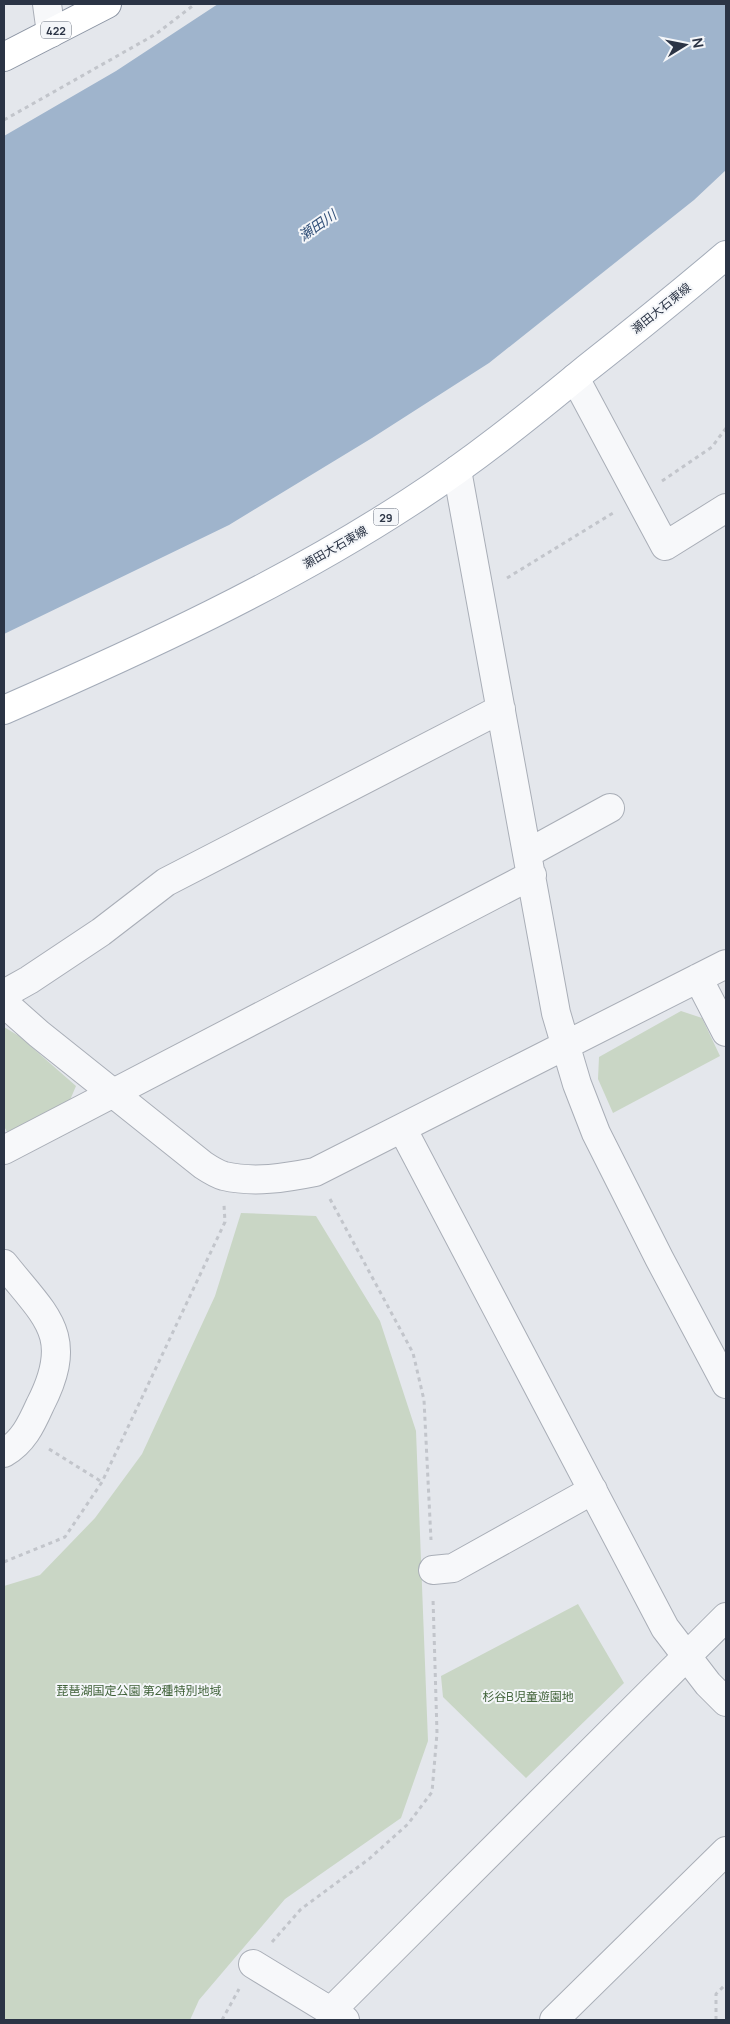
<svg xmlns="http://www.w3.org/2000/svg" width="730" height="2024" font-family="Manrope,'Noto Sans JP',sans-serif">
  <rect width="100%" height="100%" fill="#e4e7ec"/>
  <path fill="#c9d6c5" d="M 681,1011 L 702,1018 L 720,1056 L 613,1113 L 598,1079 L 599,1057 Z
    M 4,1027 L 19,1036 L 76,1086 L 70,1100 L 7,1132 L 4,1126 Z
    M 241,1213 L 316,1216 L 380,1321 L 416,1431 L 428,1741 L 401,1818 L 285,1899 L 199,2000 L 190,2020 L 4,2020 L 4,1586 L 40,1575 L 95,1518 L 142,1454 L 215,1296 Z
    M 578,1604 L 624,1683 L 526,1778 L 443,1697 L 441,1676 Z"/>
  <path fill="#9fb4cc" d="M 218,4 L 726,4 L 726,170 L 694,200 L 489,363 L 372,438 L 229,525 L 4,634 L 4,136 L 116,71 Z"/>
  <g fill="none" stroke-linecap="round" stroke-linejoin="round">
    <g stroke="#a9aeb7" stroke-width="30">
      <path id="minor" d="M 47,4 L 51,33
        M 575,378 L 665,546 L 726,508
        M 457,470 L 556,1013 L 577,1084 L 596,1133 L 659,1258 L 726,1384
        M 528,853 L 610,808
        M 698,978 L 726,1032
        M 4,994 L 29,980 L 101,932 L 166,882 L 501,709
        M 4,1003 L 39,1034 L 203,1165 C 209,1169 217,1174 224,1176 C 254,1183 285,1178 315,1172 L 726,964
        M 402,1128 L 665,1628 L 708,1684 L 726,1702
        M 4,1150 L 532,875
        M 4,1264 C 46,1317 76,1335 40,1405 C 31,1425 23,1442 4,1453
        M 433,1570 L 453,1568 L 593,1490
        M 253,1964 L 345,2020
        M 330,2012 L 726,1617
        M 554,2020 L 726,1851"/>
    </g>
    <g stroke="#a3abb8" stroke-width="30">
      <path id="major" d="M 4,710 C 143,649 283,585 410,502 C 472,462 529,416 586,369 C 633,332 680,294 726,255"/>
    </g>
    <g stroke="#8b94a3" stroke-width="30">
      <path id="highway" d="M 4,57 L 107,4"/>
    </g>
    <path stroke="#c2c5cb" stroke-width="3" stroke-dasharray="4 4" stroke-linecap="butt" d="M 4,120 L 156,34 L 195,4
      M 662,481 L 712,447 L 726,428
      M 507,578 L 613,513
      M 330,1199 L 413,1353 L 424,1400 L 431,1540
      M 49,1449 L 102,1482
      M 4,1562 L 65,1537 L 102,1482 L 225,1222 L 224,1205
      M 272,1942 L 301,1909 L 369,1859 L 408,1824 L 432,1792 L 437,1733 L 433,1598
      M 222,2020 L 239,1989
      M 716,2020 L 716,1994 L 726,1984"/>
    <use href="#minor" stroke="#f7f8fa" stroke-width="28"/>
    <use href="#major" stroke="#fff" stroke-width="28"/>
    <use href="#highway" stroke="#fff" stroke-width="28"/>
  </g>
  <g text-anchor="middle" dominant-baseline="central" stroke-width="4" stroke-linejoin="round" paint-order="stroke">
    <g fill="#f4f6f9" stroke="#676e7b" stroke-width="1">
      <rect x="41" y="21.5" width="30" height="17" rx="4"/>
      <rect x="373.5" y="508.5" width="25" height="17" rx="4"/>
    </g>
    <g font-size="11" font-weight="bold" fill="#2b3445">
      <text x="56" y="30">422</text>
      <text x="386" y="517">29</text>
    </g>
    <g font-size="12" fill="#2b3445" stroke="#f4f6f9">
      <text transform="translate(661 308) rotate(-39)">瀬田大石東線</text>
      <text transform="translate(335 547) rotate(-30)">瀬田大石東線</text>
    </g>
    <g font-size="12" fill="#3f6138" stroke="#f4f6f9">
      <text x="139" y="1690">琵琶湖国定公園 第2種特別地域</text>
      <text x="528" y="1696">杉谷B児童遊園地</text>
    </g>
    <g font-size="14" font-style="italic" fill="#34527a" stroke="#f4f6f9">
      <text transform="translate(317 225) rotate(-35)">瀬田川</text>
    </g>
  </g>
  <rect width="730" height="2024" fill="none" stroke="#2b3445" stroke-width="10"/>
  <g transform="translate(685 45) rotate(80)" stroke="#f4f6f9" stroke-width="4" paint-order="stroke">
  <path d="M0-4L9 19L0 12L-9 19Z" fill="#2b3445"/>
  <text y="-8" font-size="14" font-weight="bold" text-anchor="middle" fill="#2b3445">N</text>
  </g>
</svg>
